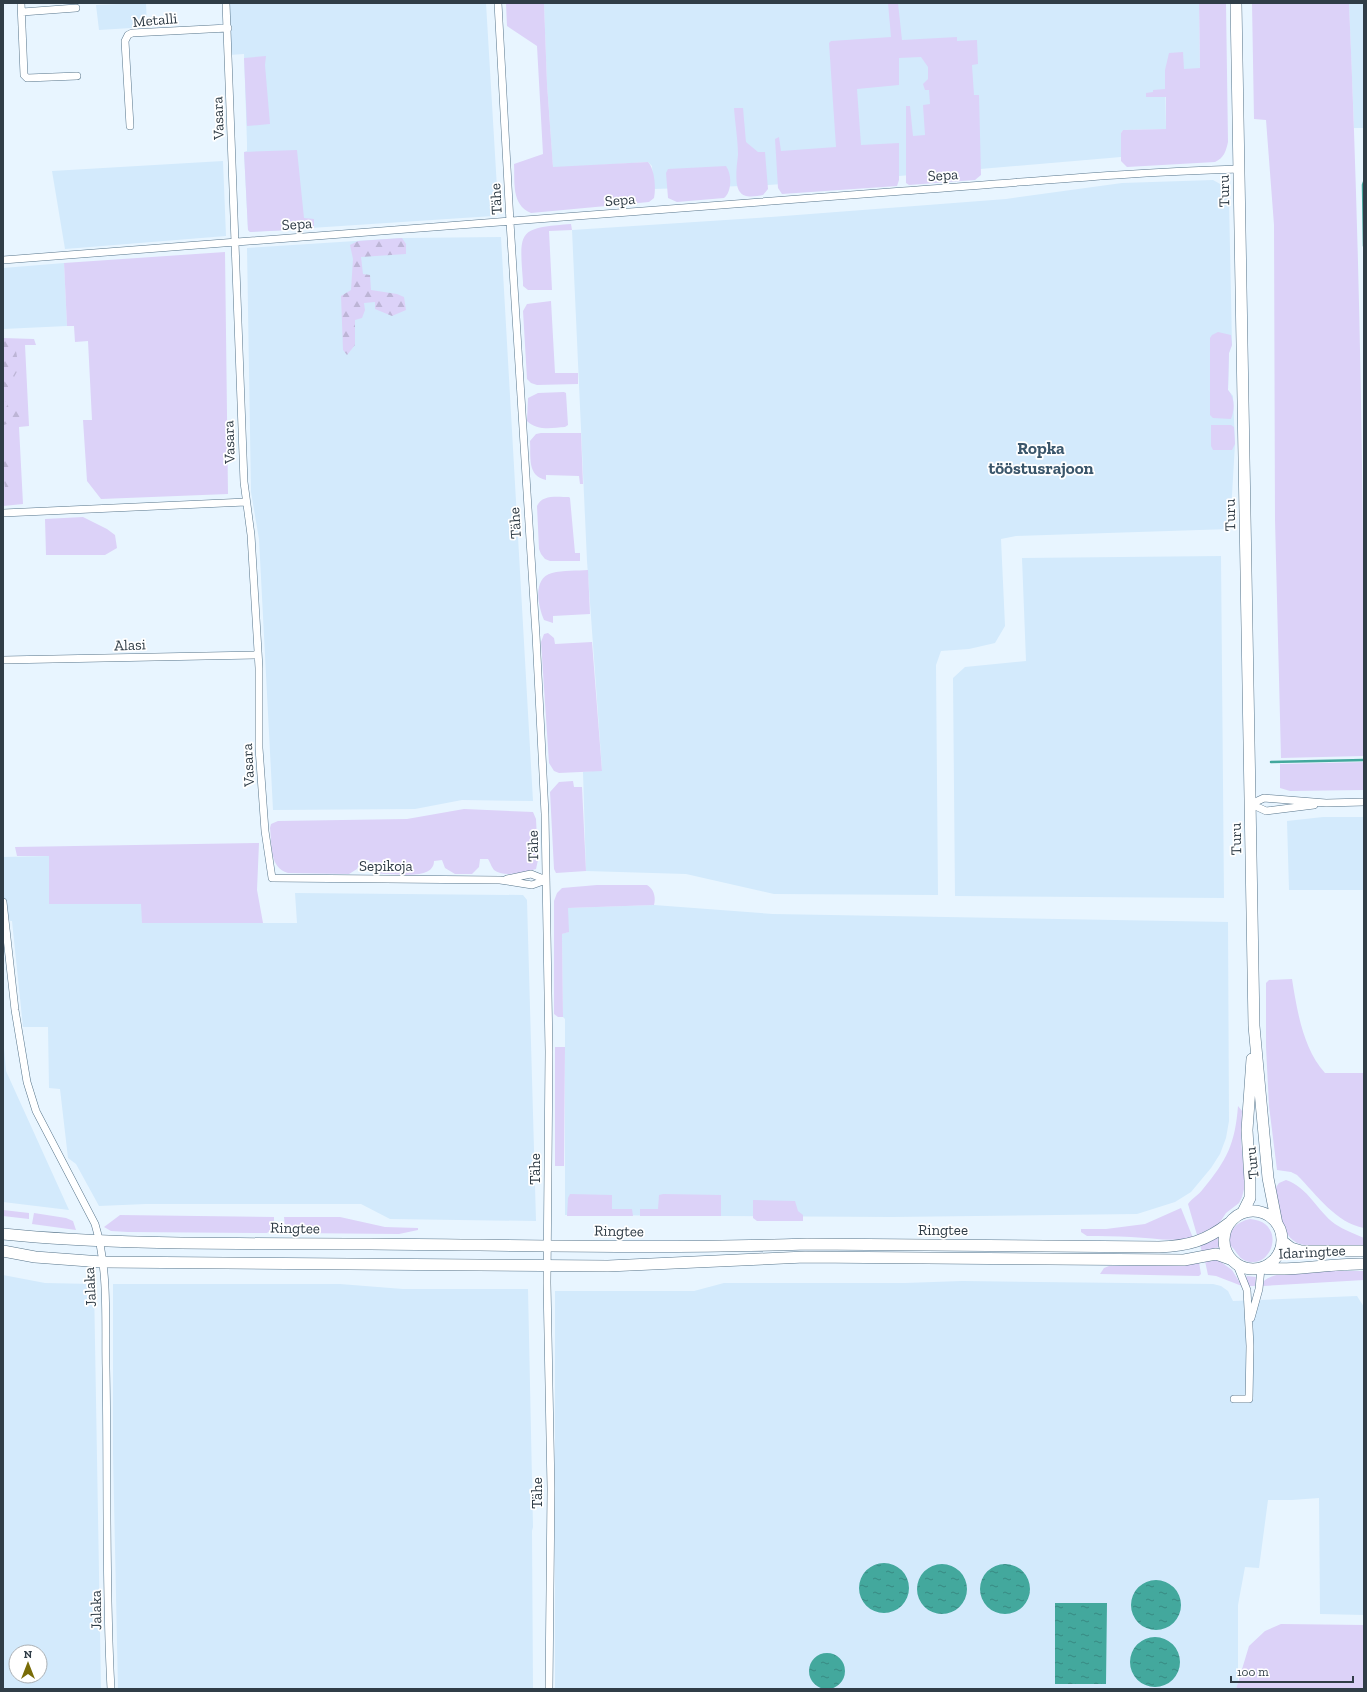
<svg xmlns="http://www.w3.org/2000/svg" width="1367" height="1692" font-family="'Zilla Slab',serif">
  <defs>
    <pattern id="forest-firs" width="22" height="20" patternUnits="userSpaceOnUse"><rect width="22" height="20" fill="#dcd2f8"/><path d="M5 1l3.5 6h-7zM16 11l3.5 6h-7z" fill="#bdb5d6"/></pattern>
    <pattern id="water-ripples" width="26" height="14" patternUnits="userSpaceOnUse"><rect width="26" height="14" fill="#43a89d"/><path d="M2 4q2-2 4 0t4 0M15 11q2-2 4 0t4 0" fill="none" stroke="#388a82"/></pattern>
  </defs>
  <rect width="100%" height="100%" fill="#e8f5ff"/>
  <path fill="#d3eafc" fill-rule="evenodd" d="M 146,3 L 147,27 L 99,30 L 96,5 Z
    M 226,3 L 486,3 L 498,205 L 493,216 L 250,232 L 248,230 L 244,152 L 247,151 L 247,143 L 244,54 L 229,55 Z
    M 544,3 L 1199,3 L 1200,69 L 1165,70 L 1166,129 L 1123,130 L 1121,133 L 1121,157 L 899,176 L 768,185 L 654,189 L 652,166 L 648,162 L 553,168 L 547,84 Z
    M 1349,3 L 1364,3 L 1364,128 L 1354,128 Z
    M 223,161 L 226,236 L 65,249 L 52,171 Z
    M 1213,180 L 1222,185 L 1229,199 L 1232,345 L 1229,353 L 1228,390 L 1233,396 L 1235,444 L 1230,529 L 1016,536 L 1001,539 L 1005,626 L 995,643 L 969,649 L 941,651 L 936,665 L 938,895 L 774,894 L 686,874 L 586,871 L 583,772 L 602,770 L 587,561 L 572,230 L 771,217 L 1006,199 L 1122,183 Z
    M 501,237 L 533,801 L 462,800 L 415,809 L 273,810 L 259,539 L 251,492 L 247,248 L 402,238 Z
    M 64,263 L 67,326 L 3,329 L 3,268 Z
    M 1221,556 L 1224,898 L 955,896 L 953,678 L 965,667 L 1026,661 L 1022,558 Z
    M 1323,817 L 1364,817 L 1364,890 L 1289,890 L 1287,821 Z
    M 49,856 L 49,903 L 142,904 L 142,923 L 297,923 L 295,893 L 523,895 L 527,900 L 536,1221 L 390,1219 L 361,1204 L 146,1204 L 99,1206 L 76,1164 L 68,1158 L 60,1089 L 49,1088 L 48,1027 L 23,1027 L 12,921 L 3,920 L 3,857 Z
    M 654,905 L 773,914 L 1228,922 L 1229,1121 L 1226,1138 L 1220,1154 L 1211,1168 L 1191,1192 L 1175,1202 L 1137,1214 L 892,1217 L 565,1215 L 565,1019 L 563,1017 L 562,934 L 568,932 L 568,908 Z
    M 3,1037 L 6,1071 L 69,1210 L 3,1202 Z
    M 3,1275 L 45,1283 L 94,1284 L 101,1689 L 3,1689 ZM 16,1652 L 40,1652 L 40,1676 L 16,1676 Z
    M 962,1281 L 1213,1284 L 1221,1286 L 1228,1291 L 1233,1301 L 1357,1296 L 1364,1307 L 1364,1615 L 1320,1614 L 1319,1498 L 1292,1500 L 1268,1500 L 1259,1568 L 1245,1567 L 1238,1605 L 1238,1683 L 1236,1689 L 555,1689 L 555,1291 L 694,1291 L 724,1283 L 905,1283 Z
    M 113,1284 L 340,1284 L 403,1289 L 528,1289 L 533,1527 L 532,1531 L 533,1689 L 118,1689 L 113,1454 Z"/>
  <path fill="#dcd2f8" d="M 506,3 L 544,3 L 547,84 L 553,167 L 648,162 C 655,170 656,188 654,198 L 649,202 L 531,213 C 511,205 515,181 514,164 L 543,154 L 537,46 L 507,26 Z
    M 888,3 L 898,3 L 902,40 L 957,37 L 957,41 L 977,40 L 978,64 L 972,65 L 974,95 L 979,95 L 981,175 L 975,180 L 909,185 L 906,183 L 906,106 L 910,106 L 913,136 L 925,135 L 923,105 L 930,104 L 929,90 L 925,90 L 923,84 L 928,79 L 928,67 L 921,57 L 899,58 L 899,85 L 857,89 L 861,145 L 899,143 L 899,180 L 897,186 L 782,194 L 778,188 L 775,139 L 779,137 L 781,151 L 836,147 L 829,43 L 831,41 L 891,37 Z
    M 1199,3 L 1226,3 L 1228,142 C 1226,151 1224,158 1215,162 L 1127,167 L 1121,161 L 1121,133 L 1123,130 L 1166,129 L 1166,97 L 1146,97 L 1146,93 L 1153,92 L 1153,90 L 1165,89 L 1165,70 L 1169,53 L 1183,52 L 1184,69 L 1200,68 Z
    M 1252,3 L 1349,3 C 1360,254 1364,505 1364,756 L 1281,758 L 1275,520 L 1274,225 L 1266,120 L 1254,119 Z
    M 266,56 L 265,65 L 270,124 L 247,126 L 244,58 Z
    M 734,108 L 743,108 L 746,142 L 758,152 L 765,152 L 768,189 L 763,195 C 756,196 745,199 740,192 C 734,185 737,164 738,155 C 738,140 735,123 734,108 Z
    M 297,150 L 304,218 L 314,219 L 314,228 L 312,229 L 250,232 L 248,230 L 244,152 Z
    M 726,166 C 732,174 732,192 724,198 L 677,202 L 668,198 L 666,173 L 668,169 Z
    M 571,224 L 572,230 L 549,231 L 552,290 L 528,290 L 523,286 L 523,282 C 519,230 518,228 571,224 Z
    M 225,252 L 228,494 L 101,499 L 87,481 L 83,420 L 92,420 L 88,341 L 75,342 L 74,326 L 67,326 L 64,263 Z
    M 551,301 L 555,373 L 578,373 L 578,384 L 537,385 L 531,383 L 527,379 L 523,311 L 527,304 Z
    M 1218,332 L 1231,335 L 1232,345 L 1229,353 L 1228,390 C 1235,398 1235,409 1231,419 L 1213,418 L 1210,415 L 1210,338 L 1212,335 Z
    M 3,338 L 34,339 L 36,345 L 25,345 L 29,426 L 19,427 L 23,504 L 3,506 Z
    M 564,392 L 566,393 L 568,425 L 565,427 C 552,428 537,431 527,421 L 528,398 L 538,393 Z
    M 1211,425 L 1231,425 L 1234,427 L 1235,444 L 1232,450 L 1213,450 L 1211,446 Z
    M 541,433 L 581,433 L 583,484 L 580,484 L 579,476 L 546,475 L 546,480 C 527,476 531,457 530,441 L 536,434 Z
    M 569,497 L 570,498 L 575,553 L 580,553 L 580,561 L 550,561 L 545,559 L 541,554 L 539,549 L 537,506 C 542,494 558,497 569,497 Z
    M 83,517 L 107,529 L 115,535 L 117,548 L 105,555 L 46,555 L 45,519 Z
    M 588,570 L 590,614 L 553,616 L 553,623 L 544,620 C 538,606 532,578 552,573 C 563,570 577,571 588,570 Z
    M 548,633 L 554,638 L 555,644 L 592,642 L 602,771 L 559,773 L 554,771 L 549,763 L 541,642 L 544,634 Z
    M 1364,762 L 1364,790 L 1290,791 L 1280,788 L 1280,764 Z
    M 573,781 L 574,787 L 582,787 L 586,871 L 556,873 L 554,869 L 550,792 L 559,782 Z
    M 464,809 L 533,812 L 536,819 L 538,860 L 536,869 C 526,872 503,878 494,870 C 492,868 490,862 488,859 L 480,859 L 479,867 L 472,874 L 455,874 L 445,868 L 442,860 L 434,861 C 434,880 398,874 384,874 C 374,873 371,869 369,860 L 361,860 L 357,869 L 349,874 L 288,873 C 269,868 272,844 270,828 L 271,824 L 278,821 L 407,819 Z
    M 259,843 L 257,890 L 263,923 L 142,923 L 141,904 L 49,904 L 49,856 L 17,856 L 15,847 Z
    M 597,885 L 647,885 C 654,889 656,897 654,905 L 568,908 L 569,932 L 562,934 L 563,1017 L 558,1017 L 554,1014 L 554,901 L 557,893 L 562,888 Z
    M 1292,979 C 1297,1010 1303,1049 1325,1073 L 1364,1073 L 1364,1228 C 1336,1223 1317,1195 1297,1175 L 1291,1172 L 1277,1170 L 1269,1106 L 1266,1047 L 1266,983 L 1269,980 Z
    M 555,1047 L 565,1047 L 564,1166 L 555,1166 Z
    M 1238,1106 L 1242,1111 L 1241,1140 L 1245,1185 L 1242,1197 L 1239,1203 L 1226,1213 L 1218,1225 L 1197,1235 L 1188,1204 C 1192,1198 1199,1195 1203,1189 C 1227,1160 1235,1144 1238,1106 Z
    M 1286,1180 C 1308,1187 1318,1212 1335,1224 C 1344,1230 1355,1234 1364,1238 L 1364,1246 L 1304,1245 C 1281,1242 1279,1208 1274,1190 L 1279,1183 Z
    M 570,1194 L 612,1195 L 612,1209 L 632,1209 L 633,1216 L 567,1216 L 568,1198 Z
    M 663,1194 L 721,1195 L 721,1216 L 640,1216 L 640,1209 L 658,1209 L 659,1195 Z
    M 753,1200 L 795,1201 L 798,1211 L 803,1215 L 803,1221 L 757,1221 L 753,1218 Z
    M 1181,1208 L 1193,1238 C 1170,1242 1153,1238 1131,1237 C 1116,1236 1102,1236 1087,1236 L 1081,1232 L 1081,1229 L 1106,1229 L 1145,1224 Z
    M 3,1210 L 29,1213 L 29,1219 L 3,1216 Z
    M 34,1213 L 66,1218 L 73,1221 L 76,1230 L 32,1224 Z
    M 120,1215 L 274,1217 C 274,1224 274,1229 267,1233 L 128,1232 L 111,1231 L 104,1227 Z
    M 284,1217 L 340,1217 L 385,1227 L 418,1228 L 418,1230 L 399,1234 L 291,1233 C 284,1230 285,1224 284,1217 Z
    M 1250,1219 C 1288,1222 1272,1271 1246,1261 C 1237,1258 1236,1248 1228,1244 C 1229,1230 1236,1222 1250,1219 Z
    M 1220,1237 L 1220,1247 L 1202,1252 L 1200,1245 Z
    M 1217,1259 L 1232,1270 L 1242,1286 L 1216,1276 L 1208,1275 L 1205,1261 Z
    M 1199,1262 L 1201,1274 L 1199,1276 L 1100,1274 L 1104,1268 L 1109,1266 L 1179,1265 Z
    M 1336,1271 L 1364,1271 L 1364,1280 L 1263,1286 L 1264,1281 C 1275,1270 1320,1271 1336,1271 Z
    M 1247,1276 L 1256,1277 L 1255,1286 L 1249,1286 L 1246,1277 Z
    M 1281,1624 L 1364,1625 L 1364,1689 L 1236,1689 L 1249,1646 L 1265,1631 Z"/>
  <path fill="url(#forest-firs)" d="M 402,238 L 406,244 L 406,254 L 361,257 L 363,274 L 370,275 L 371,290 L 397,294 L 404,297 L 406,310 L 392,316 L 375,309 L 375,302 L 364,303 L 365,310 L 362,318 L 355,320 L 355,345 L 347,355 L 343,350 L 341,296 L 351,290 L 353,259 L 350,245 L 358,241 Z
    M 3,340 L 17,340 L 16,351 L 19,368 L 14,377 L 9,371 L 3,369 Z
    M 3,379 L 8,386 L 8,393 L 15,400 L 22,414 L 17,420 L 4,425 L 3,414 L 7,412 L 6,408 L 8,403 L 3,400 Z
    M 4,455 L 11,455 L 12,484 L 8,489 L 5,487 L 3,473 Z"/>
  <path fill="url(#water-ripples)" d="M859 1588a25 25 0 1 1 50 0a25 25 0 1 1-50 0Z
    M980 1589a25 25 0 1 1 50 0a25 25 0 1 1-50 0Z
    M917 1589a25 25 0 1 1 50 0a25 25 0 1 1-50 0Z
    M1131 1605a25 25 0 1 1 50 0a25 25 0 1 1-50 0Z
    M 1055,1603 L 1107,1603 L 1106,1684 L 1055,1684 Z
    M1130 1662a25 25 0 1 1 50 0a25 25 0 1 1-50 0Z
    M809 1671a18 18 0 1 1 36 0a18 18 0 1 1-36 0Z"/>
  <g fill="none" stroke-linecap="round" stroke-linejoin="round">
    <path stroke="#43a89d" stroke-width="2.5" d="M 1364,182 L 1363,185 L 1364,246
      M 1271,762 L 1364,760"/>
    <g stroke="#57758b" stroke-width="8">
      <path id="minor" d="M 21,3 L 24,75 L 27,78 L 77,76
        M 226,3 L 244,482 L 251,535 L 259,668 L 259,748 L 265,831 L 272,878 L 500,880 L 532,885 L 546,880
        M 498,3 L 510,222 L 536,635 L 545,814 L 549,1052 L 547,1283 L 551,1489 L 549,1689
        M 22,12 L 76,8
        M 130,126 L 125,41 L 128,35 L 132,33 L 228,28
        M 3,260 C 303,238 603,213 903,191 C 1015,183 1127,172 1239,169
        M 3,513 L 246,502
        M 3,660 L 258,655
        M 1251,804 L 1264,798 L 1326,803 L 1364,802
        M 1251,804 L 1266,811 L 1314,805
        M 507,879 L 531,874 L 546,880
        M 3,902 L 15,1010 L 27,1082 L 36,1111 L 95,1224 C 109,1270 105,1321 106,1368 C 108,1475 105,1582 111,1689
        M 1251,1318 L 1259,1289 L 1261,1268
        M 1234,1399 L 1249,1399 L 1250,1346 L 1247,1290 L 1237,1265"/>
    </g>
    <g stroke="#57758b" stroke-width="12">
      <path id="secondary" d="M 1236,3 L 1254,1026 L 1268,1178 L 1277,1224
        M1224 1240a29 29 0 1 1 58 0a29 29 0 1 1-58 0Z
        M 1243,1212 L 1250,1198 L 1250,1181 L 1247,1130 L 1252,1059
        M 3,1234 C 125,1246 248,1243 371,1244 C 516,1245 662,1249 807,1244 L 1159,1247 C 1188,1246 1206,1241 1229,1223
        M 1282,1241 L 1291,1248 L 1301,1251 L 1364,1251
        M 3,1251 L 35,1257 L 102,1262 L 608,1266 L 805,1257 L 1184,1260 L 1216,1254 L 1230,1259
        M 1261,1268 C 1295,1272 1329,1263 1364,1264"/>
    </g>
    <use href="#minor" stroke="#fff" stroke-width="7"/>
    <use href="#secondary" stroke="#fff" stroke-width="11"/>
  </g>
  <g text-anchor="middle" dominant-baseline="central" stroke-width="3.5" stroke-linejoin="round" paint-order="stroke">
    <g font-size="15" fill="#303d47" stroke="#fff">
      <text transform="translate(155 20) rotate(-5)">Metalli</text>
      <text transform="translate(218 118) rotate(-92)">Vasara</text>
      <text transform="translate(943 175) rotate(-4)">Sepa</text>
      <text transform="translate(1224 191) rotate(-91)">Turu</text>
      <text transform="translate(496 199) rotate(-93)">Tähe</text>
      <text transform="translate(620 200) rotate(-5)">Sepa</text>
      <text transform="translate(297 224) rotate(-4)">Sepa</text>
      <text transform="translate(229 442) rotate(-92)">Vasara</text>
      <text transform="translate(1230 515) rotate(-91)">Turu</text>
      <text transform="translate(515 523) rotate(-94)">Tähe</text>
      <text transform="translate(130 645) rotate(-2)">Alasi</text>
      <text transform="translate(248 765) rotate(-93)">Vasara</text>
      <text transform="translate(1236 839) rotate(-91)">Turu</text>
      <text transform="translate(533 846) rotate(-91)">Tähe</text>
      <text x="386" y="866">Sepikoja</text>
      <text transform="translate(1252 1163) rotate(-96)">Turu</text>
      <text transform="translate(535 1169) rotate(-90)">Tähe</text>
      <text transform="translate(295 1228) rotate(1)">Ringtee</text>
      <text x="943" y="1230">Ringtee</text>
      <text transform="translate(619 1231) rotate(1)">Ringtee</text>
      <text transform="translate(1312 1252) rotate(-3)">Idaringtee</text>
      <text transform="translate(90 1287) rotate(-93)">Jalaka</text>
      <text transform="translate(537 1493) rotate(-90)">Tähe</text>
      <text transform="translate(96 1610) rotate(-91)">Jalaka</text>
    </g>
    <g font-size="17" font-weight="bold" fill="#3a566b" stroke="#fff">
      <text x="1041" y="448">Ropka<tspan x="1041" dy="20">tööstusrajoon</tspan></text>
    </g>
  </g>
  <rect width="1367" height="1692" fill="none" stroke="#303d47" stroke-width="8"/>
  <g transform="translate(28 1664)"><circle r="19" fill="#ffffff" stroke="#acb1b5"/>
  <path d="M0-3L7 15L0 10L-7 15Z" fill="#796c07"/>
  <text y="-6" font-size="11" font-weight="bold" text-anchor="middle" fill="#303d47">N</text>
  </g>
  <path d="M1231 1676v6h122v-6" fill="none" stroke="#303d47" stroke-width="2"/>
  <text x="1237" y="1676" font-size="12" fill="#303d47" stroke="#ffffff" stroke-width="3" paint-order="stroke">100 m</text>
</svg>
